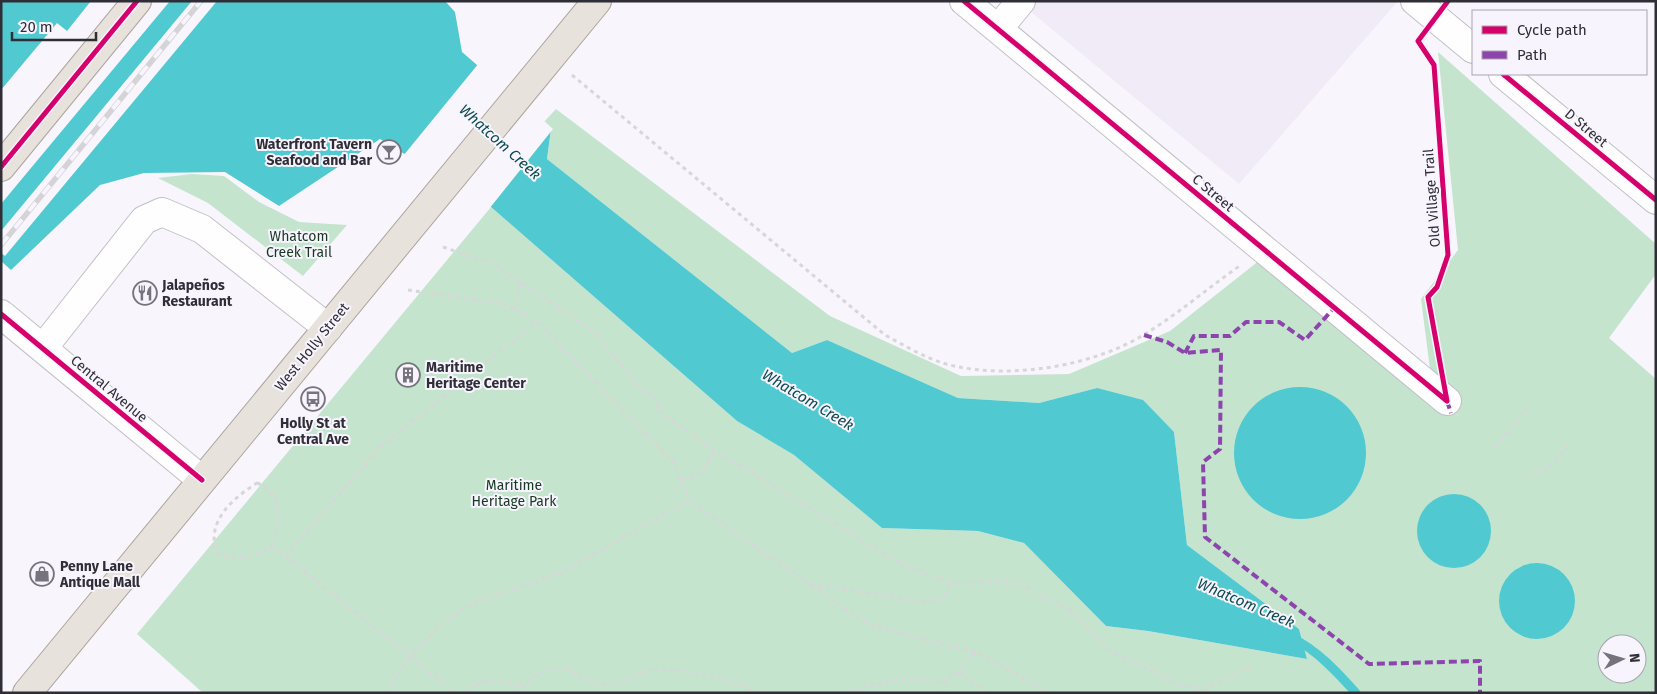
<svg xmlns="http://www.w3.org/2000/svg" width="1657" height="694" font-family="'Fira Sans',sans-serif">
  <rect width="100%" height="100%" fill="#f8f6fc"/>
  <path fill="#f1eaf7" d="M 1018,1 L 1398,1 L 1239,184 Z"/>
  <path fill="#c4e4ce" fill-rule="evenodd" d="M 1438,52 L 1656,244 L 1656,274 L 1609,338 L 1656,379 L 1656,693 L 203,693 L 137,634 L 491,207 L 737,421 L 794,455 L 882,528 L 978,531 L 1024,543 L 1106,626 L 1148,631 L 1307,659 L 1299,629 L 1187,545 L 1174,432 L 1097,388 L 1039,403 L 958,398 L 827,340 L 792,353 L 547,159 L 551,130 L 543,123 L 556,109 L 830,316 L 961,376 L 1069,374 L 1170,331 L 1279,245 L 1431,377 L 1421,299 L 1458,250 ZM 1607,644 L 1637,644 L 1637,674 L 1607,674 Z
    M 192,174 L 224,176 L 259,202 L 299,222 L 347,225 L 303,276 L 208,203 L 158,178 Z"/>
  <path fill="#50c9d0" d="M 1,1 L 445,1 L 455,12 L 462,52 L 551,129 L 547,159 L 792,353 L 827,340 L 958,398 L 1039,403 L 1097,388 L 1143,400 L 1174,432 L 1187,545 L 1299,629 L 1307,659 L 1148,631 L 1106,626 L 1024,543 L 978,531 L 882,528 L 794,455 L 737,421 L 491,207 L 380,139 L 279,206 L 225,172 L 144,173 L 100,185 L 11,270 L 1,261 Z
    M1234 453a66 66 0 1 1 132 0a66 66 0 1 1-132 0Z
    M1417 531a37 37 0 1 1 74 0a37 37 0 1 1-74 0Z
    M1499 601a38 38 0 1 1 76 0a38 38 0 1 1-76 0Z"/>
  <path fill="#f8f6fc" d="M 91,1 L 170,1 L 1,204 L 1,90 L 57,23 L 67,31 Z
    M 192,1 L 217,1 L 5,256 L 1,253 L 1,231 Z
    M 479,63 L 553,129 L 489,209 L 403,156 Z"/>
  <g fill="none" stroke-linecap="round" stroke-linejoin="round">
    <path stroke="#50c9d0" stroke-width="9" d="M 1292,638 C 1316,649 1338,673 1356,693"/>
    <g stroke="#c2c0c7" stroke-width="30">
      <path id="minor" d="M 964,1 L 1447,401
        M 1415,1 L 1473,49
        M 998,29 L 1021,1
        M 1503,74 L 1656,200
        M 1,314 L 202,480
        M 43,348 L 144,220 L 162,212 L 202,229 L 328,328"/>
    </g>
    <g stroke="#aea49c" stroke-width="30">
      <path id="major" d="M 1,167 L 137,1
        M 27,693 L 597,1"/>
    </g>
    <path stroke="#d7d6d8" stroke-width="3" stroke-dasharray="4 4" stroke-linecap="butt" d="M 572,75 L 885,335 C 907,347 930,361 954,366 C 1013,379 1094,366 1145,334 C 1178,314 1209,287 1241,265
      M 443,247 L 493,264 L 595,332 L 643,392 L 654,395 L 658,408 L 665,416 L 714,450 L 899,563 L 950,583 L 1014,581 L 1071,611 L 1112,652 L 1184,686 L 1205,688 L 1230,678 L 1251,666
      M 408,290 L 505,304 L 537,322 L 673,462 L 689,501 L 869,625 L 975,652 L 1052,693
      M 516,309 L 520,281
      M 1495,447 L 1528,409
      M 1527,475 C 1548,473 1557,459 1569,443
      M 682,480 C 703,474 706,470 714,450
      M 257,483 C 285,494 279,523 273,546 C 251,558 242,561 217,553 C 205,522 233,498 257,483 Z
      M 273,546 L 455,693
      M 286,556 L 380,447 L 537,322
      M 811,584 L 918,601 C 935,602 946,602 950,583
      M 958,672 L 988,693
      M 385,693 L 410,657 L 445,621 L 478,601 L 560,573 L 689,501
      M 463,693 C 479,678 504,677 522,688
      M 516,693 C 533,677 552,659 576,674 C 586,680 596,685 608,685 C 623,684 635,673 648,671 C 688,666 728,681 765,693
      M 839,693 L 898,679 L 945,681 L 958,672 L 975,653
      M 942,693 L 945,682"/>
    <use href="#minor" stroke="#fefeff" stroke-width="28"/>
    <use href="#major" stroke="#e8e2dd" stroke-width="28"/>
    <g stroke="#d4d3d6" stroke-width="5.5">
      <path id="rail" d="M 1,245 L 201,1"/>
    </g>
    <use href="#rail" stroke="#f7f4fe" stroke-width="4" stroke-dasharray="11" stroke-linecap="butt"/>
    <path stroke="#8e44ad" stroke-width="4" stroke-dasharray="8 4" stroke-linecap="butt" d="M 1144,335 L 1167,342 L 1185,353 L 1221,350 L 1220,449 L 1203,462 L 1205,537 L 1369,664 L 1480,661 L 1480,693
      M 1185,353 L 1194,336 L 1230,336 L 1246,322 L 1279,322 L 1305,340 L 1334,308
      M 1447,401 L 1451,413"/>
    <g stroke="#f7f4fe" stroke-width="8">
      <path id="cycleway" d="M 964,1 L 1447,401
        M 1503,74 L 1656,200
        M 1,167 L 137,1
        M 1,314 L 202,480
        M 1447,401 L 1428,297 L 1437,287 L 1448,255 L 1434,65 L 1418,41 L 1448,1"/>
    </g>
    <use href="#cycleway" stroke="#d6006c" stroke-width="5"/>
  </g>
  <defs>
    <g id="bar-ring" transform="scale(1.25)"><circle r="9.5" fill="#f7f4fe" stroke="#75737b" stroke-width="1.5"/><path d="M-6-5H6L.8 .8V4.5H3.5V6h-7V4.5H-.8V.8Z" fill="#75737b"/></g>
    <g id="restaurant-ring" transform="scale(1.25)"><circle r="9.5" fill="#f7f4fe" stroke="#75737b" stroke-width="1.5"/><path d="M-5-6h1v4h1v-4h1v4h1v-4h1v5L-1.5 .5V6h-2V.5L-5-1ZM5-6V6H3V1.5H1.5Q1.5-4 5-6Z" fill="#75737b"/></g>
    <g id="building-ring" transform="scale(1.25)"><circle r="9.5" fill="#f7f4fe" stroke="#75737b" stroke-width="1.5"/><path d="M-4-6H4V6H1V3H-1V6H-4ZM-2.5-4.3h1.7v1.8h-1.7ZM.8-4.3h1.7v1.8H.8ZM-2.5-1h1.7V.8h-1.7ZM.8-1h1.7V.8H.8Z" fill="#75737b"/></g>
    <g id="bus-ring" transform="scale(1.25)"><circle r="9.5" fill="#f7f4fe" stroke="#75737b" stroke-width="1.5"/><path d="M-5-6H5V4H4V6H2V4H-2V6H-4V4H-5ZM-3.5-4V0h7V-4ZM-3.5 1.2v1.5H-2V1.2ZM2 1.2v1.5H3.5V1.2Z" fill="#75737b"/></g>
    <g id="shop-ring" transform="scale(1.25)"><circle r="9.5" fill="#f7f4fe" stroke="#75737b" stroke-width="1.5"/><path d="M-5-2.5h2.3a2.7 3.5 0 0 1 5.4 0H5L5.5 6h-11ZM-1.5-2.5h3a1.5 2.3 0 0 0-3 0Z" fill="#75737b"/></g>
  </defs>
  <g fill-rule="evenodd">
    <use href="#bar-ring" x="389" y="152"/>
    <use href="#restaurant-ring" x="145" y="293"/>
    <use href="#building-ring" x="408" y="375"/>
    <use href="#bus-ring" x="313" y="399"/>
    <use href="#shop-ring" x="42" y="574"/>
  </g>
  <g text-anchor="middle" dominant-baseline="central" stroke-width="4" stroke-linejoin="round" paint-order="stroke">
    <g font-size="14" fill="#2f2d35" stroke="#f7f4fe">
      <text transform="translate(1586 128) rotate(40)">D Street</text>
      <text transform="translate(1213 193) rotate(40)">C Street</text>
      <text transform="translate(1432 198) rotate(-94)">Old Village Trail</text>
      <text transform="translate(312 347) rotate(-51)">West Holly Street</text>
      <text transform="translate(109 389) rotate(40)">Central Avenue</text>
    </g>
    <g font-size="14" font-weight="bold" fill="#2f2d35" stroke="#f7f4fe" text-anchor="start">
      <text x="372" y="144" text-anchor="end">Waterfront Tavern<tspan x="372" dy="16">Seafood and Bar</tspan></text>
      <text x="162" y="285">Jalapeños<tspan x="162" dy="16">Restaurant</tspan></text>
      <text x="426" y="367">Maritime<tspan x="426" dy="16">Heritage Center</tspan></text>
      <text x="313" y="423" text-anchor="middle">Holly St at<tspan x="313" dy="16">Central Ave</tspan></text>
      <text x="60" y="566">Penny Lane<tspan x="60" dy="16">Antique Mall</tspan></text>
    </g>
    <g font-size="14" fill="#163920" stroke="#f7f4fe">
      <text x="299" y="236">Whatcom<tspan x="299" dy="16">Creek Trail</tspan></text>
      <text x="514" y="485">Maritime<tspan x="514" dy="16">Heritage Park</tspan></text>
    </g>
    <g font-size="15" font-style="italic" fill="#0c4b4e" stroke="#f7f4fe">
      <text transform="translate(500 142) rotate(42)">Whatcom Creek</text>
      <text transform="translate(808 400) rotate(31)">Whatcom Creek</text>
      <text transform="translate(1246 603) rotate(23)">Whatcom Creek</text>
    </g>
  </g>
  <rect width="1657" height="694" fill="none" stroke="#2f2d35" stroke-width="5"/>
  <rect x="1472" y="10" width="175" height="65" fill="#f7f4fe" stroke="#a7a4ae"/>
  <rect x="1482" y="26" width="25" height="8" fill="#d6006c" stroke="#a7a4ae"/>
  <text x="1517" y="35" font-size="15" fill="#2f2d35">Cycle path</text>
  <rect x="1482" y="51" width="25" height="8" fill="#8e44ad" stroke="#a7a4ae"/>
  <text x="1517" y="60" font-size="15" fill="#2f2d35">Path</text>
  <g transform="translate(1622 659) rotate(85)"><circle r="24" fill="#f7f4fe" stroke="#a7a4ae"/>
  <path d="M0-4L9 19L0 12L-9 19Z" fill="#75737b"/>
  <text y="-8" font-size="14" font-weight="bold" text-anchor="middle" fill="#2f2d35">N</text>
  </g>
  <path d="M12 32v8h84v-8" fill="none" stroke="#2f2d35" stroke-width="2.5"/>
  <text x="20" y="32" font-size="15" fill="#2f2d35" stroke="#f7f4fe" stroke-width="4" paint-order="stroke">20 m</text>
</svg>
